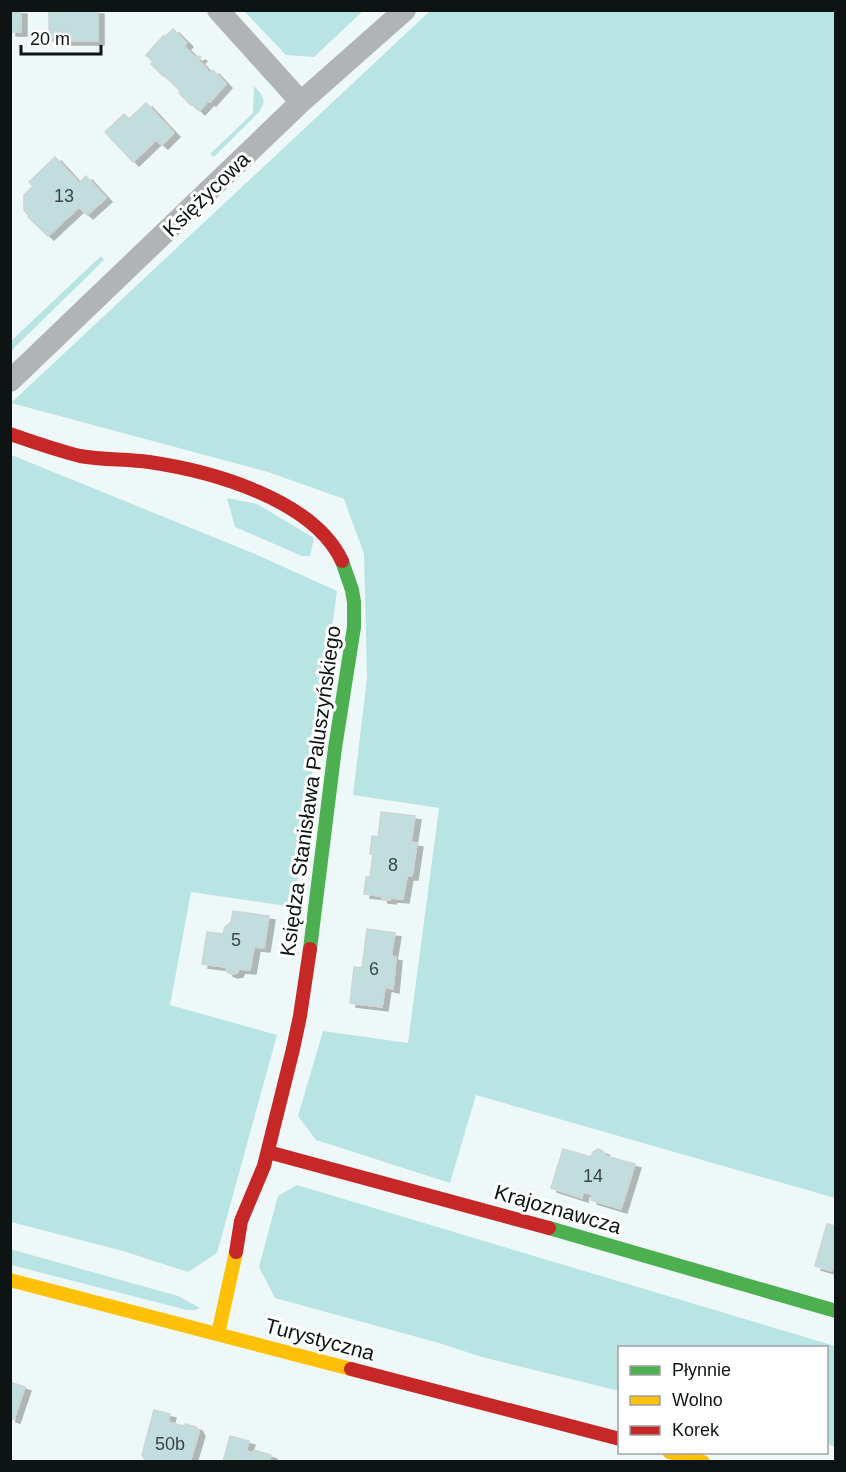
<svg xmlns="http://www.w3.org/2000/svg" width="846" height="1472" font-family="Helvetica,sans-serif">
  <defs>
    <filter id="shadow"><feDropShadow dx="6" dy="4" stdDeviation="0" flood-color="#0004"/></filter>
  </defs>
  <rect width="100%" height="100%" fill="#eef8f8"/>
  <path fill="#b9e4e4" d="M 244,11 L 363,11 L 314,57 L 286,55 Z
    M 430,11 L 835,11 L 835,1198 L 476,1095 L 450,1183 L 316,1140 L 298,1116 L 323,1031 L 408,1043 L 439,808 L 353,795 L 367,678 L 364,554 L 344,499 L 268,472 L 11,403 Z
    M 254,86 L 261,94 L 264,101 L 260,111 L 214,157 L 210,154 L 253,113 Z
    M 101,256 L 104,260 L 11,351 L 11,341 Z
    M 10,456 L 14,456 L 255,554 L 337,591 L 294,907 L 191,892 L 170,1005 L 277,1035 L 217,1253 L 188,1272 L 123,1251 L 11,1222 Z
    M 227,498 L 257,504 L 314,538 L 310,556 L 302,556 L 235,527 Z
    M 297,1185 L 835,1346 L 835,1447 L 827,1444 L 826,1348 L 620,1348 L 619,1391 L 482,1357 L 439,1343 L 275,1298 L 259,1267 L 278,1196 Z
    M 10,1249 L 178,1296 L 200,1308 L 195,1310 L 187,1310 L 11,1265 Z"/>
  <path fill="#c1dddd" stroke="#ced5d5" stroke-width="1.5" filter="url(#shadow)" d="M 10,10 L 21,10 L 21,32 L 10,32 Z
    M 49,10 L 98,10 L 98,41 L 67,41 L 67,30 L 49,30 Z
    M 173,29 L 187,43 L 184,46 L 196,58 L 199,56 L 201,57 L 198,60 L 210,73 L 213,70 L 226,84 L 210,102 L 208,101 L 199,111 L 192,104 L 191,105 L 179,93 L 180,91 L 164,74 L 163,76 L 151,64 L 153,62 L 146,55 L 164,35 L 165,37 Z
    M 49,30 L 67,30 L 67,41 L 49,41 Z
    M 146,103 L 174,133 L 162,145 L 156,140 L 133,162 L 105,132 L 124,114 L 129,119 Z
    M 55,157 L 79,183 L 86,176 L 106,198 L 87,215 L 79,207 L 48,236 L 28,217 L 29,216 L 24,210 L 24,195 L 33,186 L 29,182 Z
    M 381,812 L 415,816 L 411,842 L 417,843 L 412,876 L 407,876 L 403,899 L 391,898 L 390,900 L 382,899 L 381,896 L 364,894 L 366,877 L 370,877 L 373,854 L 370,854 L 372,836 L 378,837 Z
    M 233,911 L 269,916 L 264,948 L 254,947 L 250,970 L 239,969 L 237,973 L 231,974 L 227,972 L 226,967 L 202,964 L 207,932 L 223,934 L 225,927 L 231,922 Z
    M 367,929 L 395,933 L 391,956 L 396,957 L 393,989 L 385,987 L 382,1007 L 350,1003 L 354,967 L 362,968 Z
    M 563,1149 L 591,1157 L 593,1152 L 598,1149 L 603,1151 L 606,1156 L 635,1164 L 621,1209 L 591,1200 L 593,1195 L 583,1192 L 582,1198 L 551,1188 Z
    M 827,1224 L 836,1226 L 836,1263 L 834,1263 L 832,1271 L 815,1266 Z
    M 10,1382 L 25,1387 L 14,1419 L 10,1418 Z
    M 154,1410 L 170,1414 L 168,1422 L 184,1426 L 185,1424 L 196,1427 L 199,1432 L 190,1462 L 151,1462 L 145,1460 L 142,1455 Z
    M 230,1436 L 249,1441 L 246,1451 L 254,1453 L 254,1450 L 271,1455 L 269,1462 L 223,1462 Z"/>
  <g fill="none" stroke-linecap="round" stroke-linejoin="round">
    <path stroke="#b0b4b4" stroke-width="22" d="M 218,10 L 301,102
      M 10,381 L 301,102 L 405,10"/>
    <path stroke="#4caf50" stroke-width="14" d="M 310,949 L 335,748 L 354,627 L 354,602 L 352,590 L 342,561
      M 549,1228 L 836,1311"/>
    <path stroke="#ffc107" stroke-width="14" d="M 10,1280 L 351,1369
      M 218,1334 L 236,1252
      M 669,1452 L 703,1462"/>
    <path stroke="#c62828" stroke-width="14" d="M 10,434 C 33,442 56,450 80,456 C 102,460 126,459 149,462 C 211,471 313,499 342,561
      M 268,1152 L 549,1228
      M 236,1252 L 241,1221 L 264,1166 L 293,1049 L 300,1016 L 310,949
      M 351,1369 L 620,1439"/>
  </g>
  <g text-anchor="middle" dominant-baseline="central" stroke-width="6" stroke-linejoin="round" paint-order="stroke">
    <g font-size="18" fill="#3b4646">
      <text x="64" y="196">13</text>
      <text x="393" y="865">8</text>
      <text x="236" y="940">5</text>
      <text x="374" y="969">6</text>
      <text x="593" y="1176">14</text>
      <text x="170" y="1444">50b</text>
    </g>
    <g font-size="21" fill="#0e1414" stroke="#fff">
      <text transform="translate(206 194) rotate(-44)">Księżycowa</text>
      <text transform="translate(310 791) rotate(-82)">Księdza Stanisława Paluszyńskiego</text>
      <text transform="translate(558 1209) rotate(16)">Krajoznawcza</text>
      <text transform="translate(320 1339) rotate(15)">Turystyczna</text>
    </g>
  </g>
  <rect width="846" height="1472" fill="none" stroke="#0e1414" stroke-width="24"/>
  <rect x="618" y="1346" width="210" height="108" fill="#ffffff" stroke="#9fa1a1" stroke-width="1.5"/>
  <rect x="630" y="1366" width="30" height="9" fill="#4caf50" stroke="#9fa1a1" stroke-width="1.5"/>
  <text x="672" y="1376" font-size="18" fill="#0e1414">Płynnie</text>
  <rect x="630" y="1396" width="30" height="9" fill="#ffc107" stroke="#9fa1a1" stroke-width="1.5"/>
  <text x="672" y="1406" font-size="18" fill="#0e1414">Wolno</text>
  <rect x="630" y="1426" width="30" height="9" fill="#c62828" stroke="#9fa1a1" stroke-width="1.5"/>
  <text x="672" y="1436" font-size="18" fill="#0e1414">Korek</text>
  <path d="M21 45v9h80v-9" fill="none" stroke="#0e1414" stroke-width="3"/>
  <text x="30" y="45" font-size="18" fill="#0e1414" stroke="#ffffff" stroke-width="4.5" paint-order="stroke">20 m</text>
</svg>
